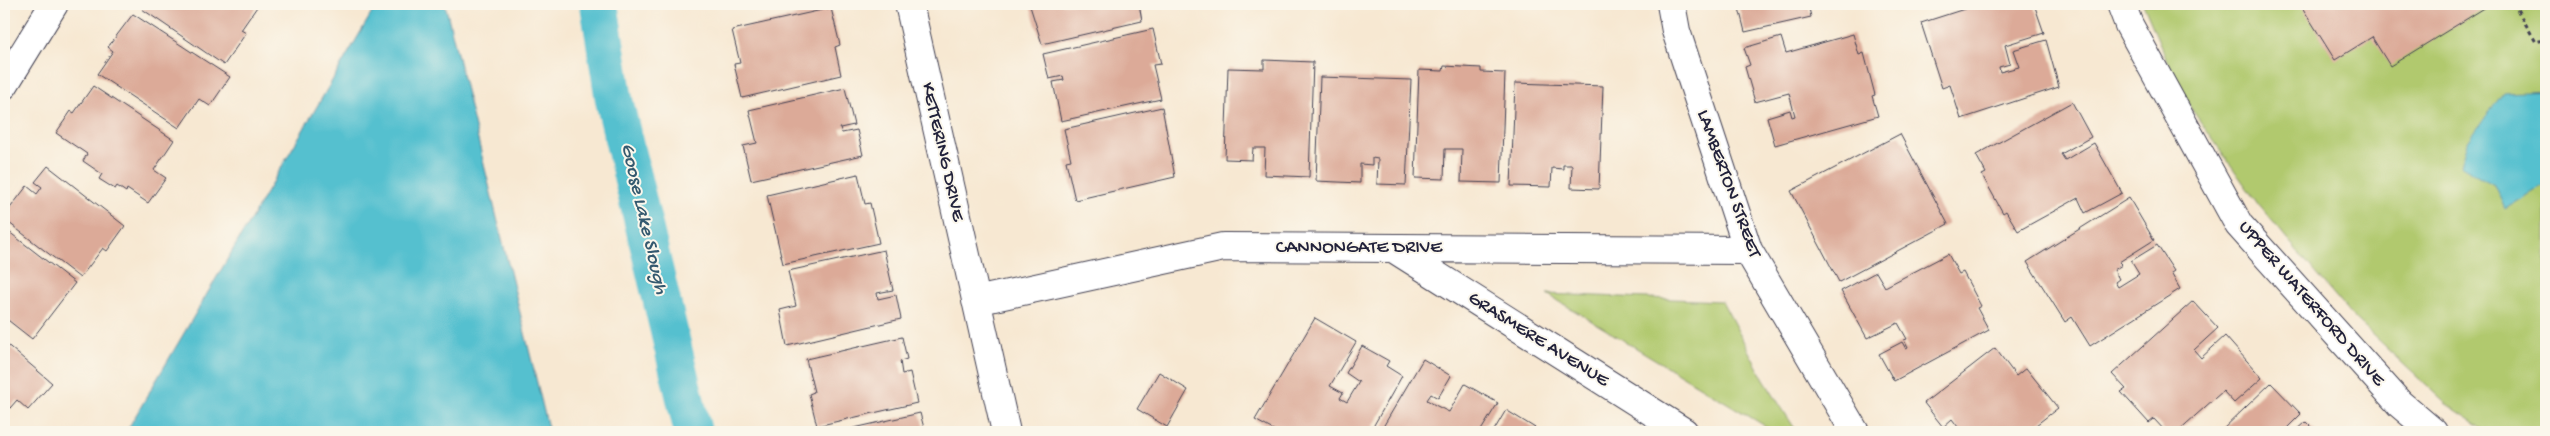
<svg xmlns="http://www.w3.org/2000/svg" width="2550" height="436" font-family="'Gochi Hand',sans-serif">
  <rect width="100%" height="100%" fill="#fbf7ec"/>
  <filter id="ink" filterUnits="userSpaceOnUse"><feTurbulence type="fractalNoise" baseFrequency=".02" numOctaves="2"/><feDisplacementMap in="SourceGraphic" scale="10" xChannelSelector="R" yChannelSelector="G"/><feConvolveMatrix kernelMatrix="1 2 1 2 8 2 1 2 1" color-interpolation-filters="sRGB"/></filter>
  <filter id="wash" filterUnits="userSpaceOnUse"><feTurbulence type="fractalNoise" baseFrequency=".0096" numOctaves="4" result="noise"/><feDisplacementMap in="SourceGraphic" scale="20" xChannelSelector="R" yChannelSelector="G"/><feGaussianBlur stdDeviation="1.12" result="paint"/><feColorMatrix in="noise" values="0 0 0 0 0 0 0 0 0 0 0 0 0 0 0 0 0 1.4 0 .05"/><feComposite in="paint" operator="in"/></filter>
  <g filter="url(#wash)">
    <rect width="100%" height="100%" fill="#f7e8d2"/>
    <path fill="#b1c96e" stroke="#6a7654" d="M 2143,4 L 2546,4 L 2546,432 L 2489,432 L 2445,403 L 2352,316 L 2258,204 L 2181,94 Z
      M 1547,294 L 1722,301 L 1764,380 L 1797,432 L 1775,432 Z"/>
    <path fill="#55c0cf" stroke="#3c7185" d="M 377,4 L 445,4 L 549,432 L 126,432 Z
      M 2546,91 L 2546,184 L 2505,209 L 2494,185 L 2460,165 L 2467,143 L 2503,93 Z"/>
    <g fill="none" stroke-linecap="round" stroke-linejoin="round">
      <path stroke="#55c0cf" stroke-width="38" d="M 599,4 L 614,100 L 693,432"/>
    </g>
    <g id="blocks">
      <path fill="#dcaa98" d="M 146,4 L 259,4 L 241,30 L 246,33 L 224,65 L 142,9 Z
        M 707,4 L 721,4 L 721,5 L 707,7 Z
        M 1036,4 L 1139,4 L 1142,21 L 1042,44 L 1030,6 Z
        M 1182,4 L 1252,4 L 1252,8 L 1182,6 Z
        M 1738,4 L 1808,4 L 1811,17 L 1745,32 Z
        M 1980,4 L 2034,4 L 2044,33 L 2005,45 L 2010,64 L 1999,67 L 2000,72 L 2019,67 L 2013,50 L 2046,40 L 2059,87 L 1961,119 L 1950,85 L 1942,88 L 1921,23 Z
        M 2300,4 L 2491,4 L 2390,66 L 2372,37 L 2335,60 Z
        M 831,8 L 840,45 L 835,47 L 841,75 L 742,98 L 734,64 L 740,63 L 732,30 Z
        M 133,14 L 230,77 L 210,106 L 199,99 L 179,128 L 97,74 L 113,51 L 108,47 Z
        M 1153,29 L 1161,64 L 1153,65 L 1161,99 L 1061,121 L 1053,82 L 1064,80 L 1063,76 L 1049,79 L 1043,54 Z
        M 1853,34 L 1859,55 L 1864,53 L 1875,95 L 1872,96 L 1878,116 L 1775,145 L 1767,117 L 1790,110 L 1792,117 L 1795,116 L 1789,93 L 1755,102 L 1745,67 L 1750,65 L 1744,48 L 1781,37 L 1786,53 Z
        M 1264,60 L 1313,62 L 1309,177 L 1264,175 L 1265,148 L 1253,148 L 1252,160 L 1225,159 L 1228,68 L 1264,69 Z
        M 1444,66 L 1481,68 L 1481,72 L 1505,73 L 1501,183 L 1461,182 L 1462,149 L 1445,149 L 1444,179 L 1415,178 L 1419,70 L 1443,71 Z
        M 1320,77 L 1411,80 L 1406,185 L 1377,184 L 1378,159 L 1372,158 L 1372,165 L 1360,164 L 1360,183 L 1316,181 Z
        M 1515,83 L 1603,86 L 1599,189 L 1571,188 L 1572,165 L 1563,165 L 1563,169 L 1552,168 L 1551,187 L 1511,186 Z
        M 93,86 L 174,140 L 154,170 L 166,178 L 148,203 L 127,189 L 126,192 L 117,186 L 115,189 L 99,179 L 102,174 L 83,161 L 87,154 L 56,133 L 71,111 L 74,113 Z
        M 845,88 L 854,125 L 840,128 L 842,133 L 857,130 L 863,155 L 751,180 L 743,146 L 757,143 L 749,110 Z
        M 2072,102 L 2091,137 L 2061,154 L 2065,160 L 2094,143 L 2122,193 L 2085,213 L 2078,198 L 2018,231 L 2006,211 L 2003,213 L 1982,175 L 1986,173 L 1976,155 Z
        M 1162,107 L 1175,177 L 1075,200 L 1066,161 L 1071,160 L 1064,129 Z
        M 1900,134 L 1948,224 L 1839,282 L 1791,191 Z
        M 48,166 L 125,226 L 107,251 L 103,248 L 80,278 L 4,219 L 4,216 L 27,186 L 37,194 L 42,187 L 35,182 Z
        M 858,174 L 865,204 L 870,203 L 879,243 L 783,264 L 767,195 Z
        M 2129,198 L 2154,240 L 2119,262 L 2122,265 L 2114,270 L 2119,279 L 2115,282 L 2118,287 L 2139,274 L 2131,261 L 2157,245 L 2174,271 L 2171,273 L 2180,289 L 2090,346 L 2072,317 L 2065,322 L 2027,262 Z
        M 4,228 L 75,283 L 32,339 L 4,317 Z
        M 884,250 L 893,290 L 877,293 L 878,299 L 896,295 L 901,319 L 787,346 L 780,310 L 796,306 L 788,271 Z
        M 1948,254 L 1959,274 L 1963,272 L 1981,306 L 1977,308 L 1989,330 L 1894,381 L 1879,354 L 1902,342 L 1906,349 L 1908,348 L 1904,340 L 1907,339 L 1898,323 L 1867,338 L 1841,291 L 1876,272 L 1885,287 Z
        M 2193,301 L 2218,328 L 2194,350 L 2201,358 L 2225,336 L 2262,378 L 2234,403 L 2223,391 L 2177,432 L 2166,432 L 2154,419 L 2149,423 L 2121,392 L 2126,389 L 2112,374 Z
        M 1315,318 L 1356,342 L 1330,386 L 1343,393 L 1340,398 L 1347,402 L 1359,382 L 1346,373 L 1362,346 L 1389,361 L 1386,366 L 1402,376 L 1370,432 L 1277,432 L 1255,420 Z
        M 902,337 L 907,359 L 900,361 L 902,374 L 910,372 L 917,403 L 817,426 L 809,394 L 814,392 L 806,359 Z
        M 4,342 L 52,383 L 28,410 L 17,400 L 4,415 Z
        M 1995,348 L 2016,376 L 2026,368 L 2058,408 L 2027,432 L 1959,432 L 1961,431 L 1952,419 L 1943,427 L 1924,403 Z
        M 1423,359 L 1451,376 L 1438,398 L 1431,394 L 1427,400 L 1435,405 L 1449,412 L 1465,384 L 1498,403 L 1480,432 L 1380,432 Z
        M 1159,372 L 1188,390 L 1167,427 L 1137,409 Z
        M 2271,383 L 2301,414 L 2283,432 L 2220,432 Z
        M 1506,410 L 1540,431 L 1539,432 L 1493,432 Z
        M 920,413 L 925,432 L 841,432 L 841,431 Z
        M 2306,422 L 2316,432 L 2295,432 Z"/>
    </g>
  </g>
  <g filter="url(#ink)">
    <use href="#blocks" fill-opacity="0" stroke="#424052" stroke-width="1"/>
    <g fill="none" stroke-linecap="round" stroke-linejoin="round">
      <g stroke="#424052" stroke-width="30">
        <path id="minor" d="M 909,4 L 1006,432
          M 1671,4 L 1676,31 L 1748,250 L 1855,432
          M 2121,4 L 2129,25 L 2239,225 L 2400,404 L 2433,432
          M 4,85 L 54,4
          M 1393,248 L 1684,432
          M 976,301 L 1223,247 L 1748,250"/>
      </g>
      <path stroke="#424052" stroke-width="3" stroke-dasharray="4 4" stroke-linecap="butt" d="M 2518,4 L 2515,6 L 2536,42 L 2546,39"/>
      <use href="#minor" stroke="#fff" stroke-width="28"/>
    </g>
  </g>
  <g text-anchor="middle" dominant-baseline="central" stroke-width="4" stroke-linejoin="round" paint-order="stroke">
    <g font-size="19" fill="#22223b" stroke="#fbf7ec">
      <text transform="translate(942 152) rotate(77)">KETTERING DRIVE</text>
      <text transform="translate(1728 184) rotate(70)">LAMBERTON STREET</text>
      <text x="1359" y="248">CANNONGATE DRIVE</text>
      <text transform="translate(2311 304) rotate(49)">UPPER WATERFORD DRIVE</text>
      <text transform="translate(1538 340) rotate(32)">GRASMERE AVENUE</text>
    </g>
    <g font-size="20" font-style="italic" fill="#34596f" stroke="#fbf7ec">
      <text transform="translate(643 219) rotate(77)">Goose Lake Slough</text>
    </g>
  </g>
  <rect width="2550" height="436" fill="none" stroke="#fbf7ec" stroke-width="20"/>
</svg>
